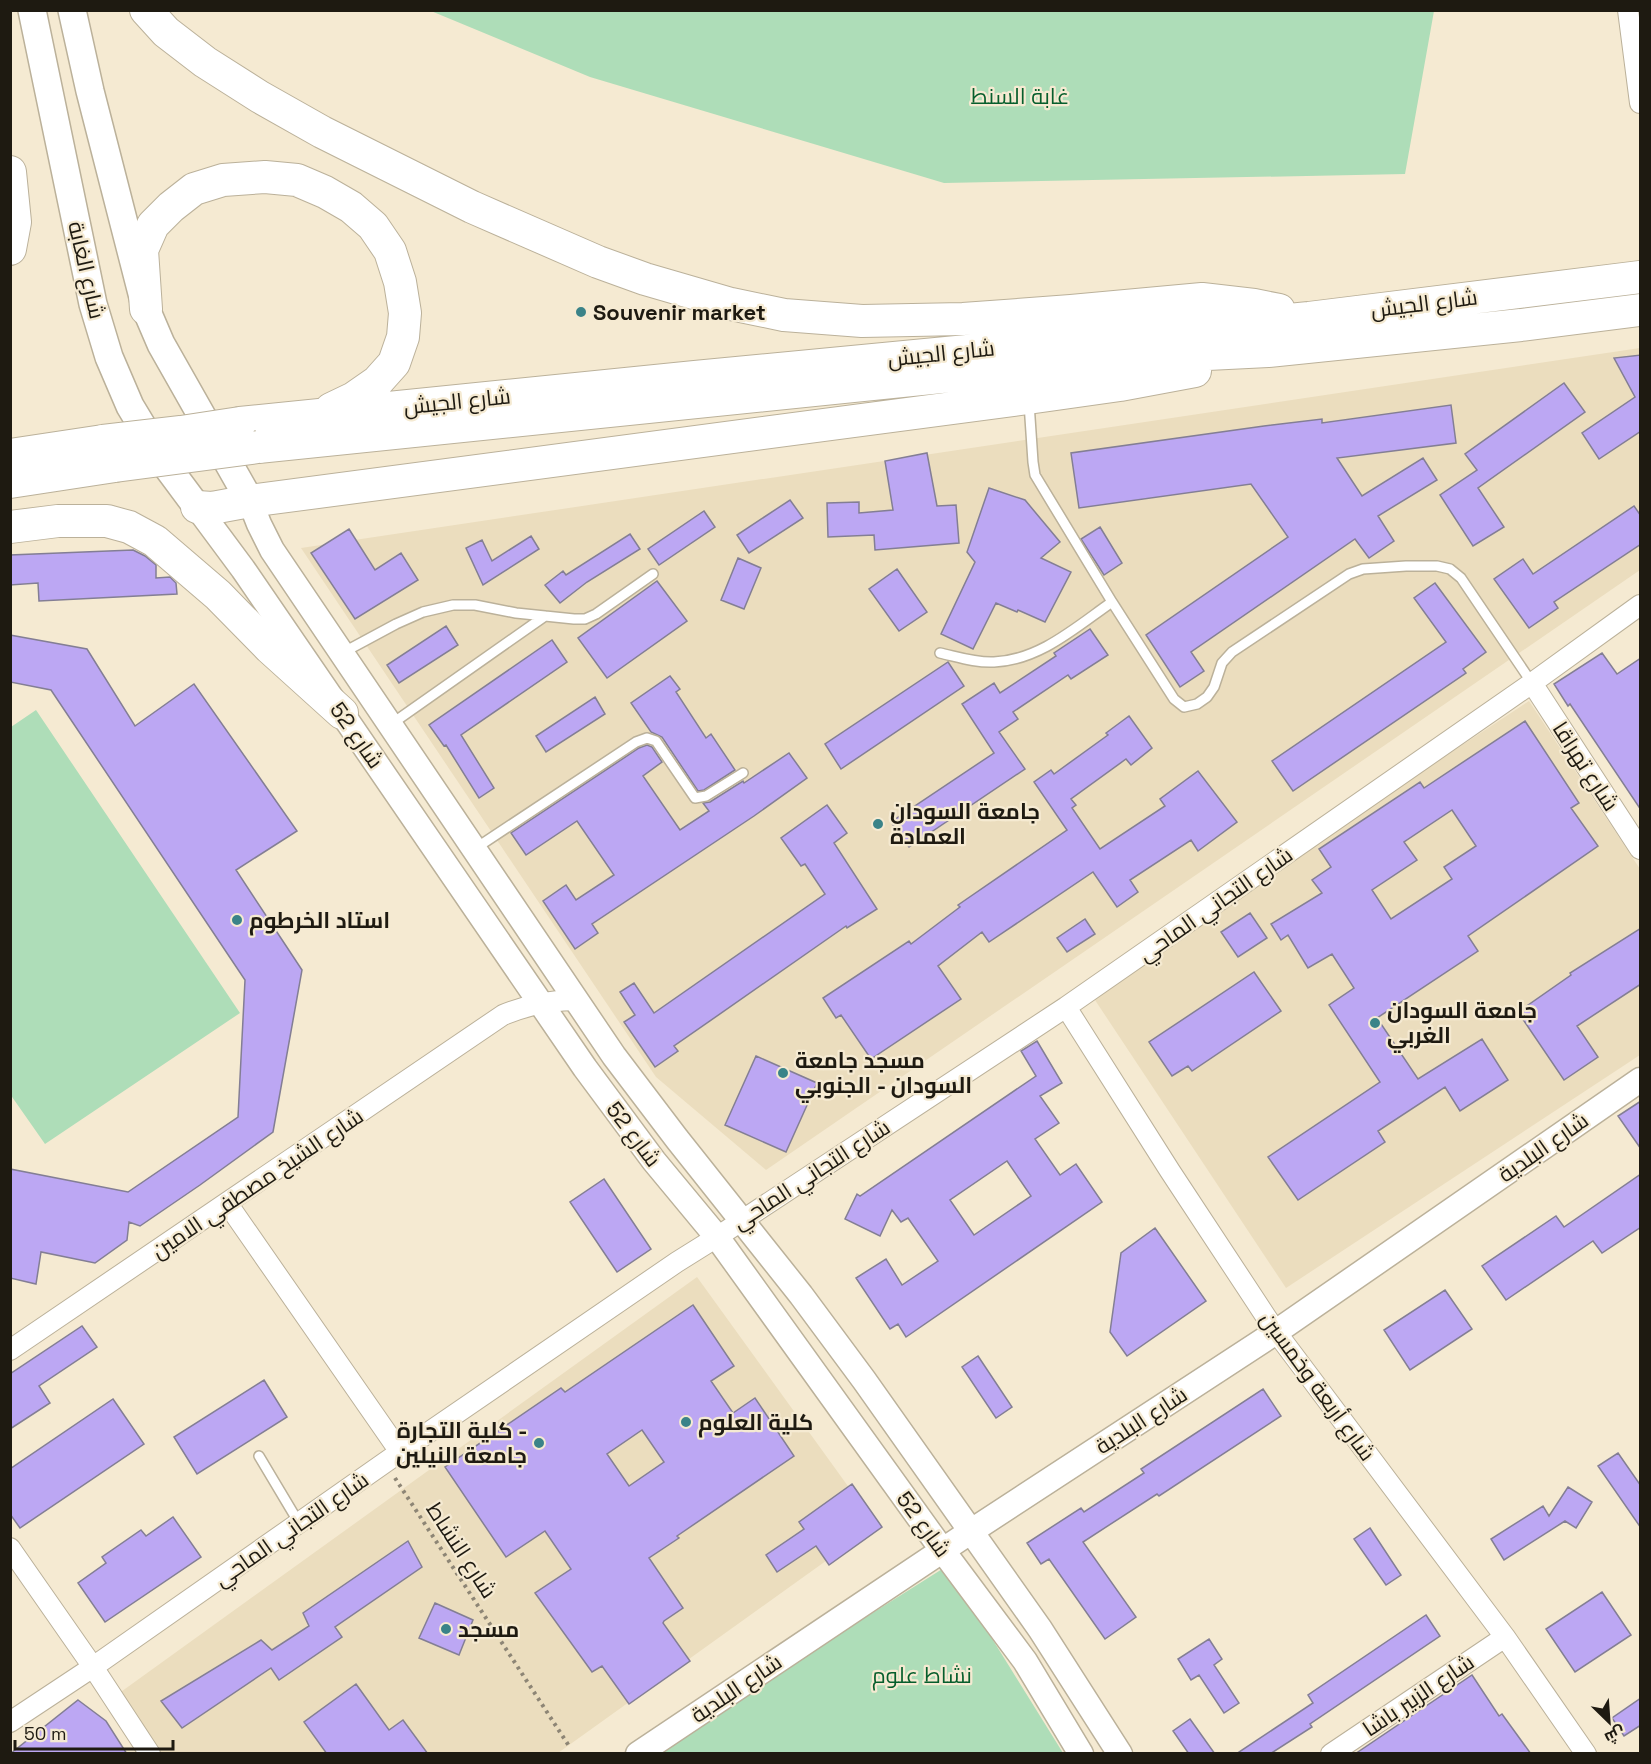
<svg xmlns="http://www.w3.org/2000/svg" width="1651" height="1764" font-family="'Space Grotesk',Cairo,sans-serif">
  <rect width="100%" height="100%" fill="#f5ead2"/>
  <path fill="#ebddbe" d="M 1640,348 L 1640,570 L 766,1170 L 656,1077 L 301,548 Z
    M 1529,701 L 1640,869 L 1640,1055 L 1286,1288 L 1089,991 Z
    M 697,1277 L 876,1525 L 558,1753 L 161,1753 L 118,1694 Z"/>
  <path fill="#aeddb8" d="M 431,11 L 1434,11 L 1405,174 L 944,183 L 590,77 Z
    M 36,710 L 240,1013 L 45,1144 L 10,1094 L 11,727 Z
    M 947,1566 L 1063,1753 L 649,1754 Z"/>
  <path fill="#bca7f3" stroke="#837e94" stroke-width="1.5" fill-rule="evenodd" d="M 1641,355 L 1641,431 L 1599,459 L 1582,433 L 1635,397 L 1614,358 Z
    M 1564,383 L 1585,412 L 1478,488 L 1504,527 L 1473,546 L 1440,495 L 1477,470 L 1465,454 Z
    M 1451,405 L 1456,443 L 1337,458 L 1362,496 L 1423,458 L 1437,480 L 1378,516 L 1394,541 L 1369,558 L 1355,539 L 1191,652 L 1204,671 L 1180,687 L 1146,635 L 1288,537 L 1251,484 L 1079,508 L 1071,453 L 1264,426 L 1322,419 L 1322,423 Z
    M 927,453 L 937,506 L 956,505 L 959,543 L 875,550 L 874,535 L 828,537 L 827,503 L 859,502 L 859,513 L 893,510 L 885,461 Z
    M 989,488 L 1025,500 L 1060,542 L 1041,558 L 1071,572 L 1045,622 L 1018,610 L 1017,612 L 996,603 L 973,649 L 941,634 L 975,562 L 967,552 Z
    M 790,500 L 803,518 L 749,553 L 737,535 Z
    M 1634,506 L 1641,516 L 1641,544 L 1554,602 L 1558,608 L 1529,628 L 1494,579 L 1523,559 L 1533,574 Z
    M 704,511 L 715,527 L 659,565 L 648,549 Z
    M 1100,527 L 1122,563 L 1104,575 L 1081,539 Z
    M 349,529 L 375,570 L 401,553 L 418,580 L 355,619 L 311,553 Z
    M 630,534 L 640,549 L 587,582 L 560,603 L 545,585 L 563,571 L 566,575 Z
    M 531,536 L 539,549 L 483,585 L 466,548 L 482,540 L 492,561 Z
    M 133,550 L 145,556 L 156,565 L 156,578 L 170,577 L 176,583 L 177,594 L 39,601 L 38,583 L 10,585 L 10,555 Z
    M 738,558 L 761,568 L 744,609 L 721,600 Z
    M 897,569 L 927,612 L 899,631 L 869,589 Z
    M 657,581 L 687,621 L 607,678 L 578,638 Z
    M 1435,583 L 1486,652 L 1463,669 L 1466,673 L 1293,791 L 1272,761 L 1446,642 L 1414,598 Z
    M 446,626 L 458,645 L 399,683 L 387,665 Z
    M 1090,629 L 1108,655 L 1071,679 L 1068,675 L 1013,712 L 1018,719 L 999,732 L 1025,769 L 909,847 L 891,822 L 994,753 L 962,704 L 994,683 L 1000,693 L 1056,656 L 1054,653 Z
    M 10,635 L 87,649 L 135,726 L 194,684 L 297,831 L 236,870 L 302,970 L 273,1132 L 200,1185 L 140,1226 L 129,1222 L 127,1240 L 95,1263 L 41,1252 L 36,1284 L 10,1278 L 10,1169 L 128,1192 L 238,1117 L 245,980 L 51,690 L 10,682 Z
    M 552,640 L 567,662 L 461,735 L 494,788 L 479,798 L 446,745 L 444,746 L 429,725 Z
    M 1602,653 L 1617,674 L 1641,658 L 1641,810 L 1570,704 L 1568,706 L 1554,684 Z
    M 948,662 L 964,686 L 841,769 L 825,744 Z
    M 670,676 L 680,689 L 676,692 L 706,738 L 711,734 L 735,770 L 704,790 L 698,791 L 662,737 L 651,732 L 631,703 Z
    M 595,697 L 605,714 L 546,752 L 536,736 Z
    M 1129,716 L 1152,748 L 1131,765 L 1126,759 L 1071,799 L 1076,805 L 1072,808 L 1100,849 L 1165,806 L 1160,799 L 1198,771 L 1237,822 L 1198,851 L 1191,840 L 1130,880 L 1138,892 L 1117,907 L 1093,872 L 989,942 L 982,932 L 938,966 L 961,999 L 871,1059 L 841,1015 L 836,1018 L 823,998 L 909,941 L 911,944 L 960,907 L 958,905 L 1067,830 L 1034,782 L 1051,770 L 1054,774 L 1108,735 L 1106,733 Z
    M 1525,721 L 1579,803 L 1571,808 L 1598,846 L 1468,936 L 1478,951 L 1377,1018 L 1418,1079 L 1482,1039 L 1508,1080 L 1460,1111 L 1445,1087 L 1378,1131 L 1385,1142 L 1298,1200 L 1268,1157 L 1380,1082 L 1329,1005 L 1354,988 L 1332,954 L 1308,968 L 1288,935 L 1281,940 L 1271,924 L 1322,893 L 1312,880 L 1331,867 L 1319,849 L 1420,782 L 1424,788 ZM 1452,810 L 1476,846 L 1444,867 L 1452,879 L 1391,919 L 1372,890 L 1417,860 L 1404,842 Z
    M 647,745 L 652,747 L 662,762 L 643,776 L 680,830 L 709,811 L 703,803 L 710,802 L 743,781 L 744,783 L 789,753 L 807,778 L 754,816 L 592,924 L 598,933 L 575,949 L 543,901 L 566,885 L 576,900 L 614,875 L 577,821 L 526,855 L 511,833 L 639,748 Z
    M 827,805 L 847,833 L 834,843 L 877,909 L 847,928 L 846,926 L 674,1046 L 678,1051 L 655,1067 L 624,1022 L 635,1015 L 620,992 L 634,983 L 654,1013 L 825,894 L 805,864 L 801,866 L 781,838 Z
    M 1250,913 L 1267,938 L 1238,957 L 1221,932 Z
    M 1085,919 L 1095,934 L 1067,952 L 1057,938 Z
    M 1641,928 L 1641,984 L 1577,1026 L 1598,1057 L 1564,1080 L 1518,1012 L 1571,975 L 1570,973 Z
    M 1254,972 L 1281,1011 L 1192,1071 L 1188,1066 L 1172,1076 L 1149,1042 Z
    M 1037,1041 L 1062,1083 L 1040,1096 L 1059,1123 L 1035,1139 L 1060,1175 L 1076,1164 L 1102,1202 L 906,1337 L 898,1324 L 890,1329 L 856,1278 L 886,1259 L 902,1285 L 938,1261 L 908,1218 L 901,1222 L 892,1210 L 880,1236 L 845,1219 L 857,1194 L 860,1196 L 1036,1076 L 1021,1051 ZM 1007,1161 L 1031,1196 L 974,1235 L 950,1200 Z
    M 756,1056 L 817,1083 L 786,1152 L 725,1125 Z
    M 1641,1101 L 1641,1149 L 1618,1116 Z
    M 1641,1174 L 1641,1227 L 1602,1253 L 1593,1241 L 1506,1300 L 1482,1266 L 1556,1216 L 1564,1227 Z
    M 604,1179 L 651,1249 L 617,1272 L 570,1202 Z
    M 1155,1228 L 1206,1301 L 1127,1356 L 1110,1332 L 1121,1253 Z
    M 1445,1290 L 1472,1329 L 1410,1370 L 1384,1330 Z
    M 693,1305 L 734,1366 L 711,1381 L 733,1413 L 755,1398 L 794,1456 L 677,1536 L 679,1538 L 649,1558 L 683,1608 L 664,1621 L 663,1623 L 690,1661 L 629,1704 L 602,1666 L 592,1672 L 535,1593 L 571,1569 L 545,1531 L 506,1557 L 445,1467 L 561,1388 L 565,1392 ZM 642,1430 L 664,1462 L 629,1486 L 607,1454 Z
    M 82,1326 L 97,1347 L 39,1386 L 50,1403 L 10,1429 L 10,1374 Z
    M 978,1356 L 1012,1407 L 996,1418 L 962,1367 Z
    M 264,1380 L 287,1417 L 197,1474 L 174,1437 Z
    M 1263,1389 L 1281,1416 L 1159,1496 L 1157,1494 L 1083,1542 L 1136,1617 L 1105,1639 L 1049,1559 L 1041,1564 L 1027,1543 L 1081,1508 L 1084,1512 L 1144,1473 L 1141,1469 Z
    M 113,1399 L 144,1444 L 20,1528 L 10,1514 L 10,1469 Z
    M 1618,1453 L 1641,1486 L 1641,1528 L 1598,1466 Z
    M 852,1484 L 882,1527 L 829,1565 L 816,1546 L 777,1572 L 766,1555 L 804,1529 L 799,1522 Z
    M 1568,1487 L 1592,1502 L 1576,1528 L 1565,1521 L 1504,1560 L 1491,1539 L 1543,1506 L 1549,1516 Z
    M 173,1517 L 201,1557 L 105,1622 L 78,1583 L 106,1563 L 102,1557 L 141,1530 L 146,1536 Z
    M 1370,1528 L 1401,1575 L 1386,1585 L 1354,1539 Z
    M 408,1541 L 422,1567 L 335,1627 L 342,1637 L 279,1680 L 271,1668 L 182,1728 L 161,1701 L 261,1640 L 272,1650 L 309,1626 L 303,1613 Z
    M 1602,1592 L 1631,1635 L 1575,1672 L 1546,1629 Z
    M 435,1603 L 473,1620 L 459,1655 L 419,1638 Z
    M 1426,1615 L 1440,1636 L 1310,1724 L 1312,1727 L 1270,1754 L 1236,1754 L 1313,1703 L 1308,1695 Z
    M 1209,1639 L 1222,1659 L 1214,1665 L 1239,1703 L 1224,1713 L 1199,1675 L 1191,1680 L 1178,1659 Z
    M 1472,1675 L 1499,1716 L 1502,1714 L 1531,1754 L 1355,1754 Z
    M 356,1684 L 389,1730 L 403,1720 L 428,1754 L 327,1754 L 304,1722 Z
    M 1641,1698 L 1641,1725 L 1624,1736 L 1612,1718 Z
    M 78,1700 L 106,1721 L 127,1754 L 10,1754 Z
    M 1190,1719 L 1215,1754 L 1189,1754 L 1173,1731 Z"/>
  <g fill="none" stroke-linecap="round" stroke-linejoin="round">
    <g stroke="#bbb19a" stroke-width="12">
      <path id="service" d="M 1029,403 L 1033,462 L 1035,475 L 1112,602 L 1174,699 L 1184,707 L 1197,704 L 1207,697 L 1214,687 L 1222,663 L 1232,652 L 1349,574 L 1363,569 L 1406,566 L 1437,566 L 1450,569 L 1461,578 L 1532,683
        M 344,652 L 396,624 L 423,612 L 453,605 L 475,605 L 516,613 L 574,619 L 585,619 L 596,614 L 653,574
        M 940,653 C 958,657 976,663 994,662 C 1040,660 1076,627 1112,602
        M 390,725 L 545,616
        M 476,848 L 636,742 L 647,738 L 656,741 L 695,798 L 706,796 L 743,773
        M 259,1456 L 299,1523"/>
    </g>
    <g stroke="#bbb19a" stroke-width="22">
      <path id="minor" d="M 1628,10 L 1640,103
        M 1532,683 L 1640,849
        M 1066,1007 L 1170,1171 L 1276,1332 L 1505,1637 L 1586,1754
        M 227,1203 L 400,1452
        M 10,1350 L 503,1015 C 527,1005 550,1000 577,1000
        M 10,1548 L 93,1667 L 150,1754
        M 10,1722 L 93,1667 L 400,1452 L 677,1262 L 717,1237 L 1066,1007 L 1532,683 L 1640,605
        M 1331,1754 L 1505,1637"/>
    </g>
    <g stroke="#bbb19a" stroke-width="27">
      <path id="tertiary" d="M 250,501 L 259,524 L 272,550 L 614,1056 L 677,1139 L 801,1295 L 864,1380 L 1040,1629 L 1120,1754
        M 197,507 L 243,569 L 585,1068 L 654,1161 L 717,1237 L 943,1551 L 1025,1661 L 1081,1754
        M 638,1754 L 970,1532 L 1276,1332 L 1640,1080"/>
    </g>
    <g stroke="#bbb19a" stroke-width="30">
      <path id="secondary" d="M 32,10 L 93,304 L 109,357 L 130,406 L 165,464 L 197,507
        M 72,10 L 90,91 L 146,309 L 161,344 L 250,501"/>
    </g>
    <g stroke="#bbb19a" stroke-width="34">
      <path id="trunk" d="M 146,10 L 166,32 L 205,62 L 260,97 L 322,132 L 472,207 L 598,262 L 645,279 L 731,304 L 784,315 L 862,321 L 963,319 L 1071,311 L 1202,299 L 1254,305 L 1279,310
        M 10,172 L 15,222 L 10,249
        M 146,309 L 142,250 L 153,225 L 171,207 L 194,189 L 223,180 L 265,177 L 297,180 L 325,192 L 351,207 L 373,226 L 390,251 L 400,282 L 405,313 L 403,337 L 394,363 L 377,382 L 354,398 L 331,409
        M 240,423 L 695,377 L 1309,318 L 1640,277
        M 258,447 L 1127,358 L 1268,351 L 1521,325 L 1640,310
        M 10,455 L 103,441
        M 10,482 L 115,466
        M 197,507 L 212,508 L 250,501 L 1028,398 L 1120,385 L 1195,371
        M 10,527 L 58,521 L 107,521 L 129,527 L 155,541 L 218,595 L 270,648 L 342,713"/>
    </g>
    <path stroke="#8d8575" stroke-width="4" stroke-dasharray="3 4.5" stroke-linecap="butt" d="M 395,1478 L 569,1746"/>
    <use href="#service" stroke="#fff" stroke-width="9"/>
    <use href="#minor" stroke="#fff" stroke-width="20"/>
    <use href="#tertiary" stroke="#fff" stroke-width="24"/>
    <use href="#secondary" stroke="#fff" stroke-width="27"/>
    <use href="#trunk" stroke="#fff" stroke-width="32"/>
    <g stroke="#bbb19a" stroke-width="34" stroke-linecap="butt">
      <path id="trunk-bridge" d="M 103,441 L 181,432 L 240,423
        M 115,466 L 258,447"/>
    </g>
    <use href="#trunk-bridge" stroke="#fff" stroke-width="32"/>
  </g>
  <g fill="#3a8388" stroke="#f5ead2" stroke-width="2">
    <circle cx="581" cy="312" r="6"/>
    <circle cx="878" cy="824" r="6"/>
    <circle cx="237" cy="920" r="6"/>
    <circle cx="1375" cy="1023" r="6"/>
    <circle cx="783" cy="1073" r="6"/>
    <circle cx="686" cy="1422" r="6"/>
    <circle cx="539" cy="1443" r="6"/>
    <circle cx="446" cy="1629" r="6"/>
  </g>
  <g text-anchor="middle" dominant-baseline="central" stroke-width="4.5" stroke-linejoin="round" paint-order="stroke">
    <g font-size="22" fill="#065e2c" stroke="#f5ead2">
      <text x="1020" y="96">غابة السنط</text>
      <text x="922" y="1675">نشاط علوم</text>
    </g>
    <g font-size="22" fill="#1e1a11" stroke="#f5ead2">
      <text transform="translate(87 270) rotate(77)">شارع الغابة</text>
      <text transform="translate(1424 303) rotate(-7)">شارع الجيش</text>
      <text transform="translate(941 353) rotate(-6)">شارع الجيش</text>
      <text transform="translate(457 401) rotate(-6)">شارع الجيش</text>
      <text transform="translate(357 735) rotate(55)">شارع 52</text>
      <text transform="translate(1586 766) rotate(57)">شارع تهراقا</text>
      <text transform="translate(1215 904) rotate(-35)">شارع التجاني الماحي</text>
      <text transform="translate(634 1134) rotate(53)">شارع 52</text>
      <text transform="translate(1543 1147) rotate(-35)">شارع البلدية</text>
      <text transform="translate(811 1174) rotate(-33)">شارع التجاني الماحي</text>
      <text transform="translate(257 1183) rotate(-34)">شارع الشيخ مصطفي الامين</text>
      <text transform="translate(1318 1386) rotate(54)">شارع أربعة وخمسين</text>
      <text transform="translate(1141 1420) rotate(-33)">شارع البلدية</text>
      <text transform="translate(924 1524) rotate(54)">شارع 52</text>
      <text transform="translate(291 1529) rotate(-35)">شارع التجاني الماحي</text>
      <text transform="translate(462 1550) rotate(57)">شارع النشاط</text>
      <text transform="translate(736 1688) rotate(-34)">شارع البلدية</text>
      <text transform="translate(1418 1695) rotate(-34)">شارع الزبير باشا</text>
    </g>
    <g font-size="22" font-weight="bold" fill="#1e1a11" stroke="#f5ead2" text-anchor="start">
      <text x="593" y="312">Souvenir market</text>
      <text x="890" y="811">جامعة السودان<tspan x="890" dy="25">العمادة</tspan></text>
      <text x="249" y="920">استاد الخرطوم</text>
      <text x="1387" y="1010">جامعة السودان<tspan x="1387" dy="25">الغربي</tspan></text>
      <text x="795" y="1060">مسجد جامعة<tspan x="795" dy="25">السودان - الجنوبي</tspan></text>
      <text x="698" y="1422">كلية العلوم</text>
      <text x="527" y="1430" text-anchor="end">كلية التجارة -<tspan x="527" dy="25">جامعة النيلين</tspan></text>
      <text x="458" y="1629">مسجد</text>
    </g>
  </g>
  <rect width="1651" height="1764" fill="none" stroke="#1e1a11" stroke-width="24"/>
  <g transform="translate(1609 1722) rotate(155)" stroke="#f5ead2" stroke-width="4.5" paint-order="stroke">
  <path d="M0-4.5L10 22L0 15L-10 22Z" fill="#1e1a11"/>
  <text y="-9" font-size="16" font-weight="bold" text-anchor="middle" fill="#1e1a11">ش</text>
  </g>
  <path d="M15 1740v9h158v-9" fill="none" stroke="#1e1a11" stroke-width="3"/>
  <text x="24" y="1740" font-size="18" fill="#1e1a11" stroke="#f5ead2" stroke-width="4.5" paint-order="stroke">50 m</text>
</svg>
